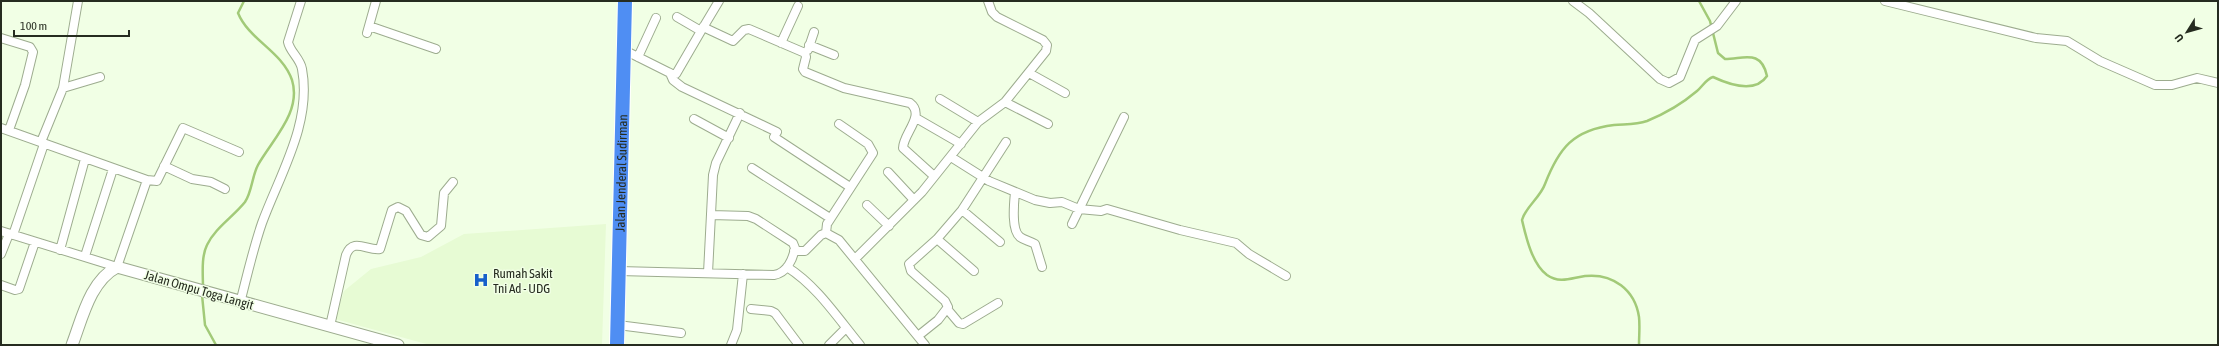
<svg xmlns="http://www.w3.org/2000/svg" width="2219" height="346" font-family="'Asap Condensed',sans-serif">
  <rect width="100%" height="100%" fill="#f1ffe5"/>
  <path fill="#e7fbd4" d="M 606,224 L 602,345 L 430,345 L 335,319 L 344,291 L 371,269 L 421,257 L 464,234 Z"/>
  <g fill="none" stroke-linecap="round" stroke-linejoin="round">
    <path stroke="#a2ca78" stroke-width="2.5" d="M 203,288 C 203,275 201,257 207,245 C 215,228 233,217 245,202 C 252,192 252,176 258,165 C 272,140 302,112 292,80 C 282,51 249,40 238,13 L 244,1
      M 202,295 L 205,325 L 216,345
      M 1639,345 C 1639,336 1640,326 1639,317 C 1635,290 1613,273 1585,276 C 1571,278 1560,284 1547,275 C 1532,264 1526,237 1522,220 C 1526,206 1540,198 1545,184 C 1559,148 1573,130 1614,125 C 1625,124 1636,125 1647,121 C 1664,114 1683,103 1697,91 C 1702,87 1706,79 1713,77 C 1728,84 1755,94 1767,76 C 1761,49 1744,59 1725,59 L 1718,53 L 1710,21 L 1699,1"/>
    <g stroke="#9dac8f" stroke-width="10">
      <path id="street" d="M 1573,1 L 1589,13 L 1660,79 L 1669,83 L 1680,77 L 1695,40 L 1717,26 L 1736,1
        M 1885,1 L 2036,38 L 2067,41 L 2100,61 L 2155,85 L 2172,85 L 2197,78 L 2218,83
        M 677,17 L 701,31 L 719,1
        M 369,26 L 436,49
        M 703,27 L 733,41 L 744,30 L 749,29 L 805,53 L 806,57 L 803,69 L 805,72 L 844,88 L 910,103 C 926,115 903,134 903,148 L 934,176
        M 367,33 L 376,1
        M 1,38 L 30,47 L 33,52 L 25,85 L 9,130
        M 781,43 L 798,6
        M 809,45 L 834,55
        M 624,50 L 672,74 L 676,74 L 701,31
        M 808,50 L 814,32
        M 638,57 L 656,18
        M 670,73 L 673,80 L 682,87 L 777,132 L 774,137 L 850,187
        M 1029,73 L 1065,93
        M 63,88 L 100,77
        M 940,99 L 978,122
        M 1005,102 L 1048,124
        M 916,118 L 961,144
        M 694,119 L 729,138
        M 1,128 L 147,180 L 117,267 L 1,231
        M 41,142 L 63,88 L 78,1
        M 951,157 L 989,181 L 1035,200 L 1050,203 L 1062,202 L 1079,209 L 1101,211 L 1107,209 L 1180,230 L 1236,243 L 1249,254 L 1286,276
        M 164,166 L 192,179 L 211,182 L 225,189
        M 752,168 L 830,218
        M 888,172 L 914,200
        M 147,180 L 157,181 L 183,128 L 239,152
        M 1015,192 C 1014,203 1011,230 1020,237 C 1024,240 1030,241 1035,244 L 1042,267
        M 867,205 L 889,226
        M 962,210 L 1000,242
        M 1072,224 L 1124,117
        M 826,233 L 827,224 L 873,153 L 868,144 L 839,124
        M 13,235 L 44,144
        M 937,239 L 974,271
        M 60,250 L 85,159
        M 794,251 L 805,251 L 821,235 L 826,233 L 839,240 L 925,345
        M 1,254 L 9,234
        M 85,256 L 113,169
        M 855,259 L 922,192 L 978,122 L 1005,102 L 1046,51 L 1047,45 L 1043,40 L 997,17 L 992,12 L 988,1
        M 787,267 C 817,286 837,317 860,345
        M 619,271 L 774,275 C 787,273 793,259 795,248 L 793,243 L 756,219 L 748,216 L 711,215
        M 708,273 L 713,175 L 716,163 L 740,113
        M 1,285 L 15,290 L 19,289 L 35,242
        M 240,303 C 247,276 253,249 262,223 C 280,174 312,123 302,69 C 300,58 290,52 288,42 L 301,1
        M 751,309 L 771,311 L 775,313 L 799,345
        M 948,310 L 959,323 L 963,324 L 998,303
        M 618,325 L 681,333
        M 330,326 L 346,255 C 353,237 367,251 380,249 L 392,210 L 398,207 L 406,211 L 421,235 L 428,237 L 441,226 L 444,193 L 453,182
        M 918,336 L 938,320 L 948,307 L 945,301 L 911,271 L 909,264 L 937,239 L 962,210 L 1006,142
        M 731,345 L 737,330 L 743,274
        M 829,345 L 846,328"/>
    </g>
    <g stroke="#9dac8f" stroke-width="13">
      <path id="secondary" d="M 72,345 C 82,319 90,281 117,267 L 398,345"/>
    </g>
    <g stroke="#fff" stroke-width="16">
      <g id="highway">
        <path id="s1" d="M 617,345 L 625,1"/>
      </g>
    </g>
    <use href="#street" stroke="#fff" stroke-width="8"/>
    <use href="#secondary" stroke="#fff" stroke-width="11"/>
    <use href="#highway" stroke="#4f8ef3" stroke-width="14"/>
  </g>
  <defs>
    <g id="hospital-bare" transform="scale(1.2)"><path d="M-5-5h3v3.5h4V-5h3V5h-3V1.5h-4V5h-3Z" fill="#1760ca" stroke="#f1ffe5" stroke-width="2.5" paint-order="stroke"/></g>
  </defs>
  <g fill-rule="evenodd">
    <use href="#hospital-bare" x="481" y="280"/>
  </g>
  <g text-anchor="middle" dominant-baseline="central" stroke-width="3" stroke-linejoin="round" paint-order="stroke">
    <g font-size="13" fill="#262c20" stroke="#f1ffe5">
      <text stroke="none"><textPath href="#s1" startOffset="172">Jalan Jenderal Sudirman</textPath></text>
      <text transform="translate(199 290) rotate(16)">Jalan Ompu Toga Langit</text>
    </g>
    <g font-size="13" fill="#262c20" stroke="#f1ffe5" text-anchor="start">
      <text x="493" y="273">Rumah Sakit<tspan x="493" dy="15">Tni Ad - UDG</tspan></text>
    </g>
  </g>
  <rect width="2219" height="346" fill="none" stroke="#262c20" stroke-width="4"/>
  <g transform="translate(2187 32) rotate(233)" stroke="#f1ffe5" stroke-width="3" paint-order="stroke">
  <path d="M0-3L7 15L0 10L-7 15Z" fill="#262c20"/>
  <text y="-6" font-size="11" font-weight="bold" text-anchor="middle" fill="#262c20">U</text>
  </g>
  <path d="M14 30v6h115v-6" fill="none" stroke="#262c20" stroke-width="2"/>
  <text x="20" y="30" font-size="12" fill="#262c20" stroke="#f1ffe5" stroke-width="3" paint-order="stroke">100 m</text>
</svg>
